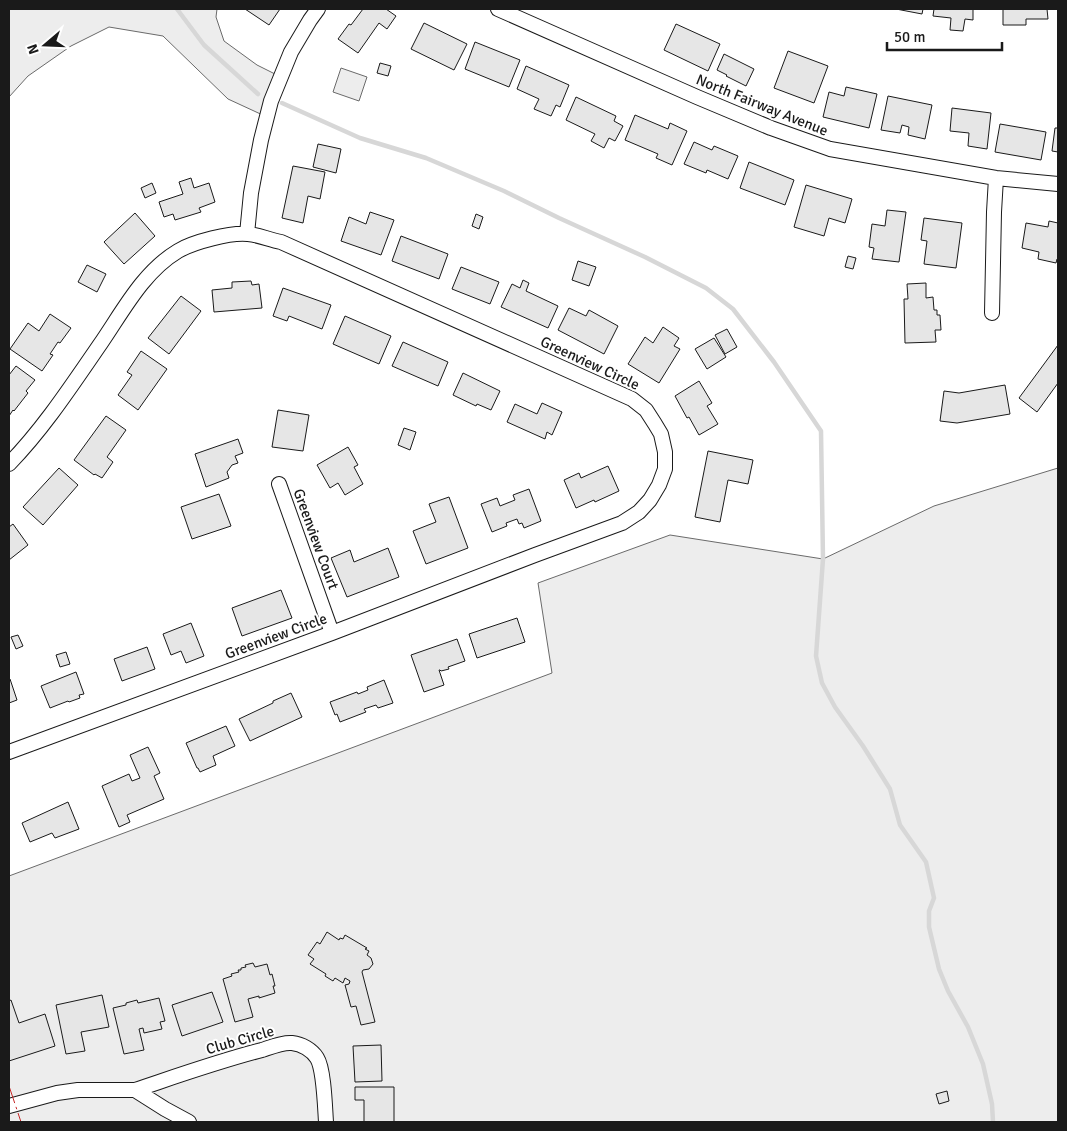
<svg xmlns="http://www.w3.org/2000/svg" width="1067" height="1131" font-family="Signika,sans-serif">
  <rect width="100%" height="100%" fill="#fff"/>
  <path fill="#ededed" stroke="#6a6a6a" d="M 9,9 L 217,9 L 216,17 L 224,41 L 257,65 L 281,77 L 267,117 L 228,99 L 163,36 L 109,27 L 71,46 L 28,76 L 9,97 Z
    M 341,68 L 367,77 L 359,101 L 333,92 Z
    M 1058,468 L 1058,1122 L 9,1122 L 9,876 L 552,673 L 538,583 L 670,535 L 823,559 L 934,506 Z"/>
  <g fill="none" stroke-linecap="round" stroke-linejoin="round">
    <path stroke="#d7d7d7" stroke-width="4.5" d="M 177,9 L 204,45 L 258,94
      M 282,103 L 360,138 L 426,158 L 504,191 L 559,218 L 645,257 L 706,288 L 733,309 L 774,362 L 821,431 L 823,559 L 816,656 L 822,683 L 835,707 L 863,746 L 890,789 L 900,825 L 926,862 L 934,898 L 929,911 L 929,927 L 939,969 L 948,991 L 968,1027 L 983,1064 L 992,1104 L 993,1122"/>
  </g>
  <path fill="#e6e6e6" stroke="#1a1a1a" d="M 245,9 L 280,9 L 269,25 Z
    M 363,9 L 386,9 L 396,16 L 387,29 L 379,23 L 358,53 L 338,39 L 349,24 L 351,25 Z
    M 896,9 L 923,9 L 922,14 Z
    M 934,9 L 973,9 L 973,20 L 965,19 L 963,31 L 950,30 L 951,18 L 933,16 Z
    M 1003,9 L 1047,9 L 1048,19 L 1026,19 L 1026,25 L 1003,25 Z
    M 424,23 L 467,44 L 454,70 L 411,49 Z
    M 676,24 L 720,44 L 708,71 L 664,50 Z
    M 475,42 L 520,60 L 509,87 L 465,69 Z
    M 788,51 L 828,66 L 814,103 L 774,88 Z
    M 724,54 L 754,69 L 746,86 L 726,76 L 727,75 L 717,70 Z
    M 380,63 L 391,66 L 388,76 L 377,73 Z
    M 526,66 L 569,85 L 560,107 L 556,105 L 551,116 L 534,109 L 539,99 L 517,89 Z
    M 846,87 L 877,94 L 869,128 L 823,117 L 829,92 L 844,96 Z
    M 888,96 L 932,105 L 925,139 L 908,135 L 909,127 L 902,125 L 900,133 L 881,130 Z
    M 576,97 L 616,116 L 614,121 L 623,126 L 615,141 L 609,138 L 604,148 L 591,141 L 595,134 L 566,120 Z
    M 952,108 L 991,113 L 987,149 L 968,146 L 969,133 L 950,131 Z
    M 635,115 L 668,129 L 670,123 L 687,131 L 672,165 L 656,158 L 658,154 L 625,140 Z
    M 1000,124 L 1046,132 L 1041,160 L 995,152 Z
    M 1055,128 L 1058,128 L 1058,152 L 1052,151 Z
    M 694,142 L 712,150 L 714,146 L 738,156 L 728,179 L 707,170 L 706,173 L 684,164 Z
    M 318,144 L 341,149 L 336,173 L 313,167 Z
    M 749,162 L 794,180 L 785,205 L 740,188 Z
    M 293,166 L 325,172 L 320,199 L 308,196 L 303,223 L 282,218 Z
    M 191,178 L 194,188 L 209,183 L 215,202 L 199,208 L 201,212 L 175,220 L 173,214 L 164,217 L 159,202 L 183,194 L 179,182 Z
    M 152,183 L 156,193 L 145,198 L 141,188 Z
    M 806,185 L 852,199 L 845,223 L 829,218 L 824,236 L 794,227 Z
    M 887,210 L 906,212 L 899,262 L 872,259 L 874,248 L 869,247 L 872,224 L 885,226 Z
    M 370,212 L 394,220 L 381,255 L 341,241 L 349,217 L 366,224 Z
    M 135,213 L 155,236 L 124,264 L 104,242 Z
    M 476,214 L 483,217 L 479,229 L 472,226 Z
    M 924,218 L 962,223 L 956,268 L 924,264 L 927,241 L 921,240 Z
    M 1049,221 L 1058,223 L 1058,259 L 1057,259 L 1056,263 L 1038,259 L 1039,252 L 1022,248 L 1026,223 L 1048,227 Z
    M 401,236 L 448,254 L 439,279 L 392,261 Z
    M 848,256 L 856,258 L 853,269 L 845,267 Z
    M 578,261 L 596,267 L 589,286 L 572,280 Z
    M 87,265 L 106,274 L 97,292 L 78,282 Z
    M 461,267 L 499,282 L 490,304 L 452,289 Z
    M 523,280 L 529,283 L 526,291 L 558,306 L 548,328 L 501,307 L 512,284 L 520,288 Z
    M 251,281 L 252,285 L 259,284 L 262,308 L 214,312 L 212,290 L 232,288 L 232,282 Z
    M 926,283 L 926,298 L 933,297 L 934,310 L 937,310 L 937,315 L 940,315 L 941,330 L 935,330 L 936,342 L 905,343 L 904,299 L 908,299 L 907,284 Z
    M 283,288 L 331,305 L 322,329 L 289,316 L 287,321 L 273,316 Z
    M 181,296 L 201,311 L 169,354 L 148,338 Z
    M 569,308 L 586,316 L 589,310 L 618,326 L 604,354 L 558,330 Z
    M 50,314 L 71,328 L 60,343 L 58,342 L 50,354 L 53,355 L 42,371 L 10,349 L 28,323 L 39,331 Z
    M 345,316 L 391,336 L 379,364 L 333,344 Z
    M 663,327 L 679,338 L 674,346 L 680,349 L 659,383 L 628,364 L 645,337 L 653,343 Z
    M 727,329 L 737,347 L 725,354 L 715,335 Z
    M 714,338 L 726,357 L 707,369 L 695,349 Z
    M 403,342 L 448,362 L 438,386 L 392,366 Z
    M 1058,345 L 1058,383 L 1037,412 L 1019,398 Z
    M 141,351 L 167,369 L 138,410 L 118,395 L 132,375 L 127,372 Z
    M 16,366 L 35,380 L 26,391 L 28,393 L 14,411 L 13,410 L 9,416 L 9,375 Z
    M 463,373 L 500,391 L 491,410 L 477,404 L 476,406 L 453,395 Z
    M 699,381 L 712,403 L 707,406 L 718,424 L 699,435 L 689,417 L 687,418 L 675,396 Z
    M 1005,385 L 1010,414 L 957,423 L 940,421 L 944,391 L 959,393 Z
    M 542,403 L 562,412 L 552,435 L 547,432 L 545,439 L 507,422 L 515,404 L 537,414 Z
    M 278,410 L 309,415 L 303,451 L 272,447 Z
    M 106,416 L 126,430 L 107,457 L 113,462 L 102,478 L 95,474 L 94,475 L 74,460 Z
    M 404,428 L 416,432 L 410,450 L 398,445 Z
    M 238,439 L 243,453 L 235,456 L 238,463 L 232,465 L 227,472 L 229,478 L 206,487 L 195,454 Z
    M 348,447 L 358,465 L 354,467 L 363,484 L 345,495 L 338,483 L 330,488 L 317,465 Z
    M 708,451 L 753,460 L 748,484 L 728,480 L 720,522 L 695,517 Z
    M 608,466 L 619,491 L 595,502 L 594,500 L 576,508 L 564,480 L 579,473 L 581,478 Z
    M 59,468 L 78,485 L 43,525 L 23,507 Z
    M 529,489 L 541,521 L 524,528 L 522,523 L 519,524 L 517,519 L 506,523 L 507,526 L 492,532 L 481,504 L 497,498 L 500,506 L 515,500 L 513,495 Z
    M 219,494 L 231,526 L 192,539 L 181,507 Z
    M 449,497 L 468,548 L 426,564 L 413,531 L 436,522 L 429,504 Z
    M 13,524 L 28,545 L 9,560 L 9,527 Z
    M 388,548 L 399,577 L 347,597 L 331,558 L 350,550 L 354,562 Z
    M 281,590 L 292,618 L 242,636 L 232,608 Z
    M 517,618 L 525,642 L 477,658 L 469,634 Z
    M 191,623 L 204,656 L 186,663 L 181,651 L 171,655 L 163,634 Z
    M 18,635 L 23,646 L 16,649 L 11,637 Z
    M 457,639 L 465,661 L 448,667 L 449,669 L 441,671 L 440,670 L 439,670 L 444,685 L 424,692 L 411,655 Z
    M 147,647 L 155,669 L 122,681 L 114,659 Z
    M 66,652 L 70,664 L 60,667 L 56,655 Z
    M 76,672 L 84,694 L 79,695 L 80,698 L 69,702 L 68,701 L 50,708 L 41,686 Z
    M 10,679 L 17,700 L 9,703 L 9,680 Z
    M 384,680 L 393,703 L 378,708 L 376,705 L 364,709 L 366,712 L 340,722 L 337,714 L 335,715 L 330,702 L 357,692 L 358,694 L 368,690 L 367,687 Z
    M 291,693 L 302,717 L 250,741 L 239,719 L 273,703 L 273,701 Z
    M 226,726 L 235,746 L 213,756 L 216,765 L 200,772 L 198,768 L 197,768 L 186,743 Z
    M 148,747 L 160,773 L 154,776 L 164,799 L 127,815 L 130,822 L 119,827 L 102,786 L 129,774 L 132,781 L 140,778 L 130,755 Z
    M 68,802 L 79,829 L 55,838 L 52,833 L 30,842 L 22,823 Z
    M 327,932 L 339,940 L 340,938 L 343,939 L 345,935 L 367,948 L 365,949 L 369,951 L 367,955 L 371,958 L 373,964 L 369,969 L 363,970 L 362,972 L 375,1022 L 361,1025 L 356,1006 L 351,1007 L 345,985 L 349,984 L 350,981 L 345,978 L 343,983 L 335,978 L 333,981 L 325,976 L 326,974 L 310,964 L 314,959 L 308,955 L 317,942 L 320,944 Z
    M 253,963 L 255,967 L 267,964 L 270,975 L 272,974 L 275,986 L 273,986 L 275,993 L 259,998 L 259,996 L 248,999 L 253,1017 L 235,1022 L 223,979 L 232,976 L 231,974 L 239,972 L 238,970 L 241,970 L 241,968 L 246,967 L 245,965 Z
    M 212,992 L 223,1022 L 182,1036 L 172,1005 Z
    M 102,995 L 109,1027 L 81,1032 L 85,1051 L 66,1054 L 56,1005 Z
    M 159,998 L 165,1021 L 160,1022 L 162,1029 L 144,1033 L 143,1028 L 139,1029 L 144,1050 L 124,1054 L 113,1008 L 126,1005 L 126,1003 L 137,1000 L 138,1003 Z
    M 11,1000 L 19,1023 L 45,1014 L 55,1046 L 9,1061 L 9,1001 Z
    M 381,1045 L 382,1081 L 355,1082 L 353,1046 Z
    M 355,1087 L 394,1087 L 394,1122 L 364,1122 L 364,1100 L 355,1100 Z
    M 947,1091 L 949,1101 L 939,1104 L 936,1094 Z"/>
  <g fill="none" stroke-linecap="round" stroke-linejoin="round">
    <g stroke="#1a1a1a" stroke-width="16">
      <path id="minor" d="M 498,9 L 697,97 L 771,128 L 830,149 L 996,178 L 1058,184
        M 247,234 L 251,193 L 261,140 L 271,101 L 291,52 L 310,20 L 318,9
        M 992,313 L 994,212 L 996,178
        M 9,464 C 44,428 72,385 101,343 C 123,311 143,272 178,251 C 193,242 231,232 248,234 C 259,235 270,240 281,242 L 632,399 L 646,410 L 655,424 L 661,434 L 665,452 L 665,469 L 659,485 L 650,500 L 639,512 L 622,523 L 535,555 L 332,633 L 9,752
        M 279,484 L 332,633
        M 9,1106 L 57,1093 L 78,1090 L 135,1090
        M 189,1122 L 165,1109 L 135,1090 C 177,1076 219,1061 262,1050 C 271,1047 283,1042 292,1043 C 302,1044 312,1050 317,1058 C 324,1069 325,1108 326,1122"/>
    </g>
    <use href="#minor" stroke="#fff" stroke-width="14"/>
    <path stroke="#c62828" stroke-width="1" stroke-dasharray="18 4 2.5 4" stroke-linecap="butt" d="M 9,1086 L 21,1122"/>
  </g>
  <g text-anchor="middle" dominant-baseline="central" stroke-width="4" stroke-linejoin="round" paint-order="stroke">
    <g font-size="15" fill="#1a1a1a" stroke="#fff">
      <text transform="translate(762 105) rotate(22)">North Fairway Avenue</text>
      <text transform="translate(590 363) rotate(25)">Greenview Circle</text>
      <text transform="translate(316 539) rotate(70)">Greenview Court</text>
      <text transform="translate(276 636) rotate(-20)">Greenview Circle</text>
      <text transform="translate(240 1040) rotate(-16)">Club Circle</text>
    </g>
  </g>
  <rect width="1067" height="1131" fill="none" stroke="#1a1a1a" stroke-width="20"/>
  <g transform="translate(45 45) rotate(251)" stroke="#ffffff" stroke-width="4" paint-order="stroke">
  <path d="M0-4L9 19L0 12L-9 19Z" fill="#1a1a1a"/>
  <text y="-8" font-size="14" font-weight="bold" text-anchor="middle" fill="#1a1a1a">N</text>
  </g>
  <path d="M887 42v8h115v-8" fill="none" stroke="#1a1a1a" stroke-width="2.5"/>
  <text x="894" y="42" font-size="15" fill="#1a1a1a" stroke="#ffffff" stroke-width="4" paint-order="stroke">50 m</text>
</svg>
